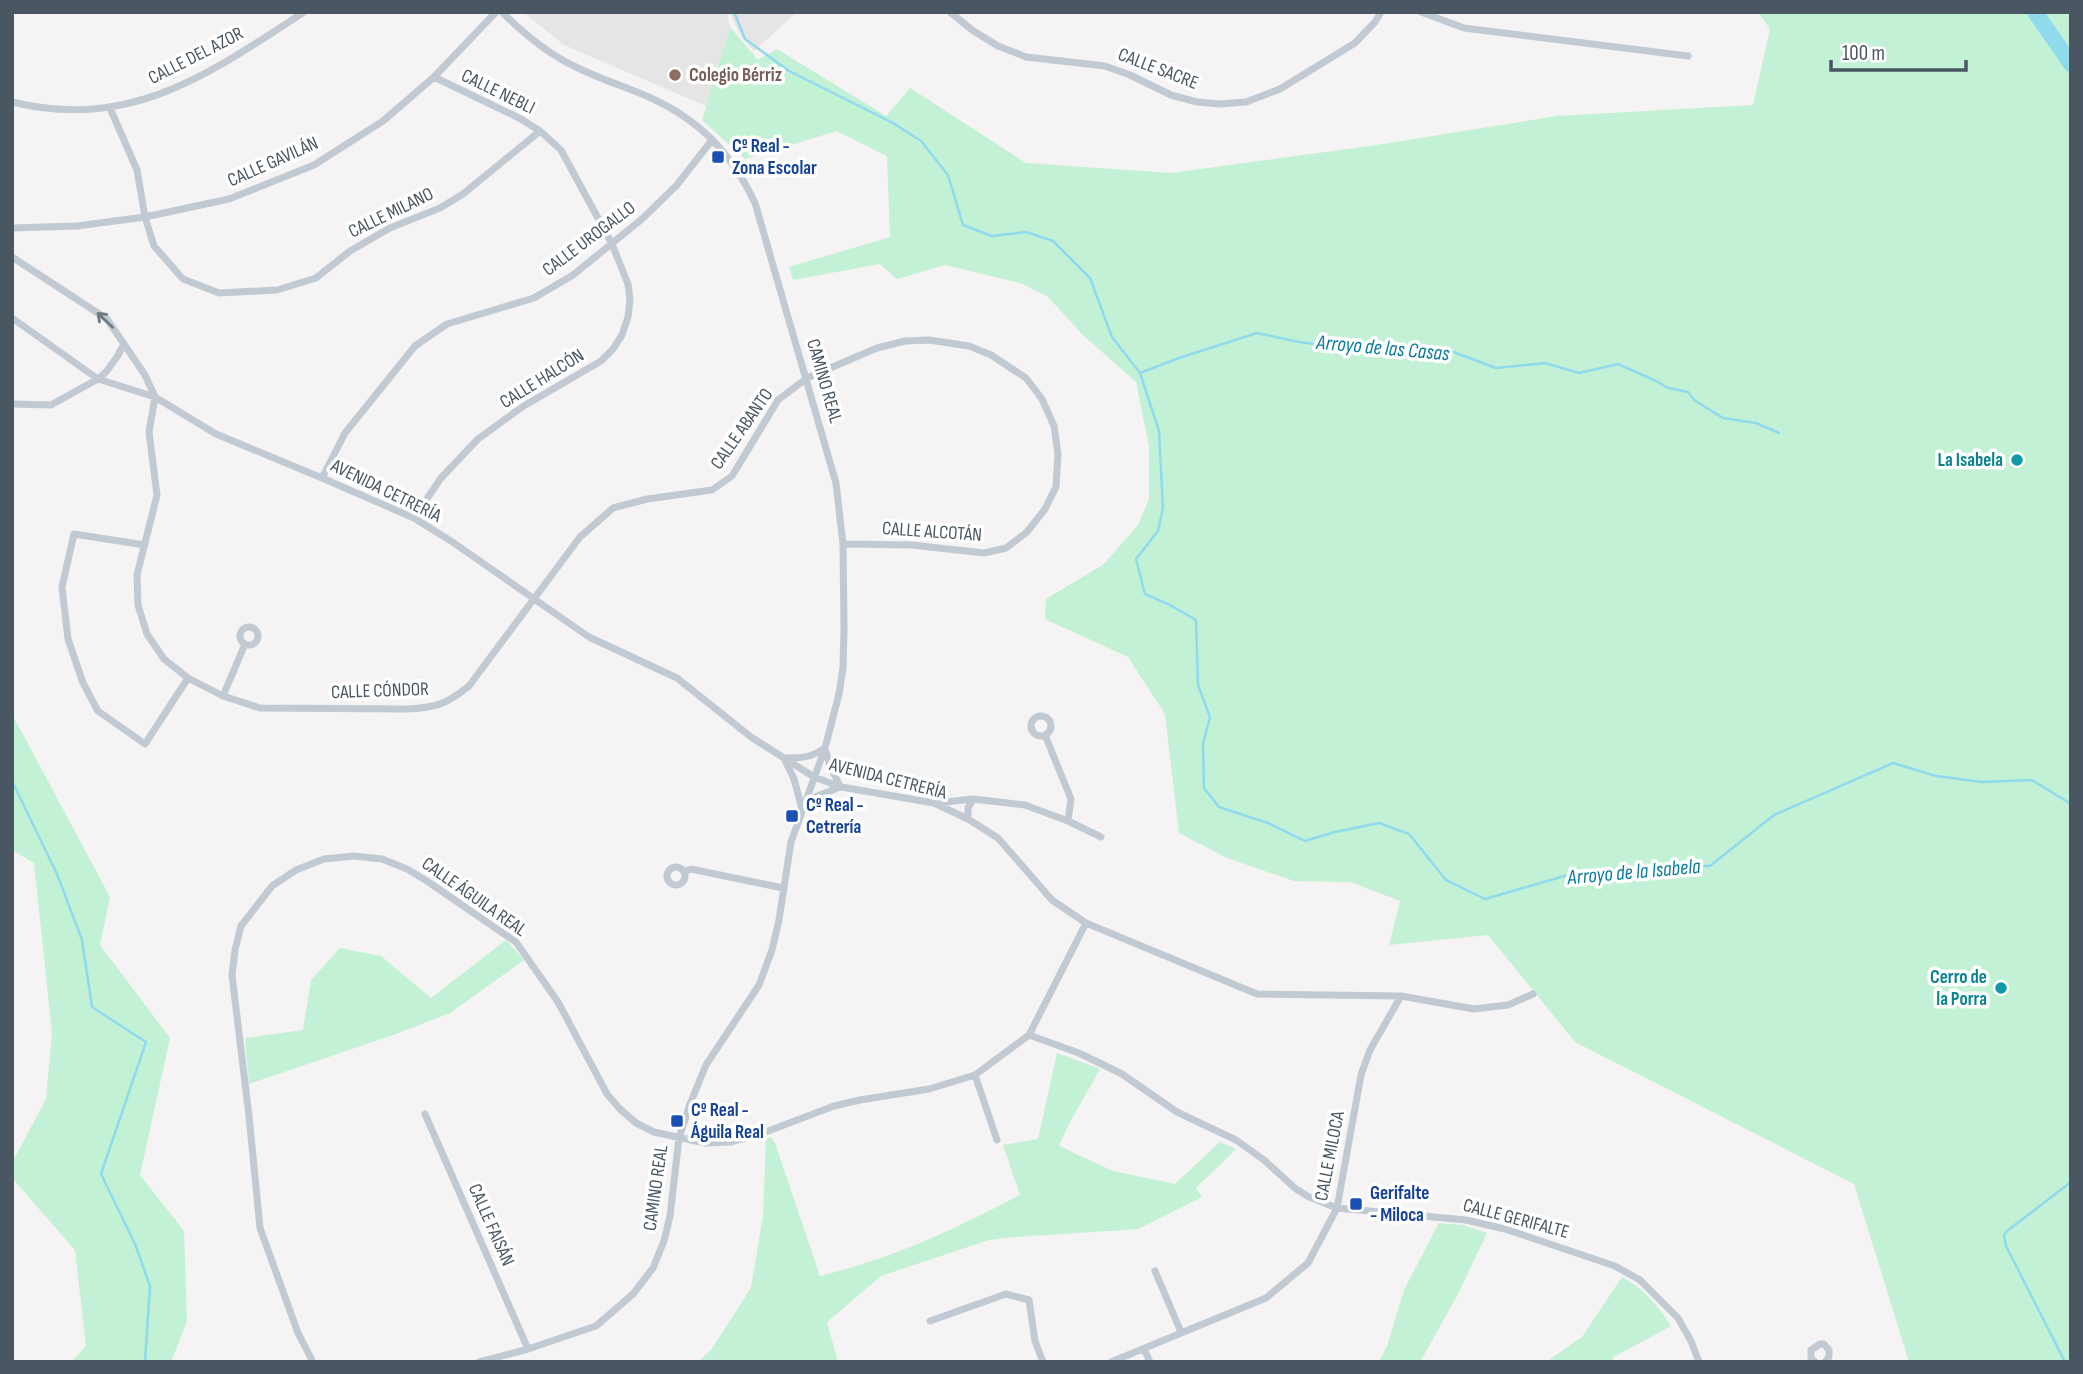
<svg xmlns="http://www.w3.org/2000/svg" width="2083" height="1374" font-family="'Sofia Sans Condensed',sans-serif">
  <rect width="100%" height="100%" fill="#f5f3f3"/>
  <path fill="#e6e4e5" d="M 523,12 L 727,12 L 730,28 L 706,106 L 564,45 Z
    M 729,12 L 797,12 L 754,51 L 741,36 Z"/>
  <path fill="#c3f1d5" d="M 1758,12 L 2071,12 L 2071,1362 L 1909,1362 L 1854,1184 L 1575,1042 L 1488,935 L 1389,945 L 1400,901 L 1350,882 L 1294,881 L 1227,858 L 1179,833 L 1165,714 L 1128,657 L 1045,619 L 1046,599 L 1104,564 L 1138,525 L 1149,499 L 1149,446 L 1136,382 L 1084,336 L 1047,296 L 1020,283 L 945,265 L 897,279 L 880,264 L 793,280 L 789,267 L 890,237 L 887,156 L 837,131 L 745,159 L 702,120 L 730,27 L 758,60 L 777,49 L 886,116 L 910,88 L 1026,163 L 1171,173 L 1370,146 L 1557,116 L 1753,105 L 1770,29 Z
    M 12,714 L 110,897 L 100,945 L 170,1038 L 140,1175 L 184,1231 L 187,1321 L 171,1362 L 71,1362 L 86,1346 L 75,1250 L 12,1178 L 12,1163 L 46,1099 L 52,1033 L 34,863 L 12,850 Z
    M 506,940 L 524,960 L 450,1013 L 393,1035 L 249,1084 L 245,1038 L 303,1030 L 311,980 L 340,948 L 381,956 L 431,998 Z
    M 1057,1053 L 1100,1069 L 1069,1124 L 1059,1146 L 1113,1171 L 1175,1184 L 1220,1142 L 1236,1149 L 1196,1188 L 1202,1197 L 1138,1229 L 1016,1237 L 989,1240 L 881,1276 L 827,1322 L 838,1362 L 698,1362 L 711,1350 L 751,1288 L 763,1216 L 766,1139 L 771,1137 L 775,1143 L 820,1276 C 891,1259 956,1229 1020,1195 L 1003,1145 L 1038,1139 Z
    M 1439,1223 L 1463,1225 L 1487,1233 L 1458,1294 L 1420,1362 L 1379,1362 L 1387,1346 L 1404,1290 Z
    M 1622,1277 C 1643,1288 1658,1305 1671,1326 L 1612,1358 L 1615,1362 L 1546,1362 L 1582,1337 Z"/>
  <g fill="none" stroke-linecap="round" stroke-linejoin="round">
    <path stroke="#90daee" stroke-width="2.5" d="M 734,12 L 745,39 L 789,71 L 893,123 L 921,141 L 948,175 L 963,225 L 992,236 L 1026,232 L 1053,241 L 1090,278 L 1112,337 L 1140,373 L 1159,431 L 1163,508 L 1158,531 L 1136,559 L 1145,594 L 1170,605 L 1196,620 L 1198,685 L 1210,717 L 1203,744 L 1204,788 L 1219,807 L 1268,823 L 1305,841 L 1335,832 L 1379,823 L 1409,834 L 1446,880 L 1485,899 L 1575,873 L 1658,866 L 1710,866 L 1774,815 L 1893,763 L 1936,776 L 1982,782 L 2032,780 L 2071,804
      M 1140,373 L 1179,358 L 1257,333 L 1299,342 L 1368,351 L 1448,350 L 1496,368 L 1545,363 L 1579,373 L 1618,364 L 1656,381 L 1668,388 L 1688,392 L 1694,400 L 1723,418 L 1756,423 L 1779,433
      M 12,781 L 57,874 L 82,940 L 92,1007 L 146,1042 L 101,1174 L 135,1244 L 150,1286 L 145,1362
      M 2065,1362 L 2006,1246 L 2004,1235 L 2007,1231 L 2071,1182"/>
    <path stroke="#90daee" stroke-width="16" d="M 2035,12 L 2071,64"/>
    <path stroke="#c1cad2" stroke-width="7" d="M 950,12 L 972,30 L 998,46 L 1026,57 L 1105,66 L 1130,75 L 1171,95 L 1197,102 L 1220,104 L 1246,102 L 1280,89 L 1355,43 L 1375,22 L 1381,12
      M 1421,12 L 1464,28 L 1688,56
      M 12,102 C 131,131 209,74 304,12
      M 110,108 L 137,170 L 145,217 L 154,246 L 183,279 L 219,293 L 277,290 L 316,278 L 350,251 L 390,228 L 440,208 L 463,194 L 540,131
      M 12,228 L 77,226 L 145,217 L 229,199 L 314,165 L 383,121 L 434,77 L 496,12
      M 12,257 L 107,319 L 145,375 L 155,397
      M 12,318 L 98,379 L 155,397 L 216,434 L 322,478 L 414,518 L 451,541 L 589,637 L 677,678 L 751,737 L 814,777 L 841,787 L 934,803 L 968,819 L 998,838 L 1052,900 L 1086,923 L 1257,994 L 1401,996 L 1474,1009 L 1508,1005 L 1533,994
      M 155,397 L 149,432 L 157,495 L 137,575 L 138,605 L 147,634 L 164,659 L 188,678 L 223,696 L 260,708 L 407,709 C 435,708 447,704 469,686 L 580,537 L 613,508 L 647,499 L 712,490 L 732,476 L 778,400 L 807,378 L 877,348 L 905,341 L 929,340 L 969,346 L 991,355 L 1026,378 L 1042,399 L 1054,426 L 1058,454 L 1056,487 L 1045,509 L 1027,532 L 1006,548 L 984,553 L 912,545 L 843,544
      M 12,404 L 51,405 L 98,379 L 106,372 L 117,357 L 124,344
      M 322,478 L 345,433 L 415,346 L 447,324 L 534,298 L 573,275 L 642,219 L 676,186 L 712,140
      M 414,518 L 441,478 L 478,439 L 522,407 L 601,361 L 613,349 L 622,335 L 628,317 L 630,300 L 628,284 L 612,244 L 561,150 L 540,131 L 521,119 L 434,77
      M 145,545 L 74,534 L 62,587 L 68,639 L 83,683 L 98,711 L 145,744 L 188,678
      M240 636a9 9 0 1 1 18 0a9 9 0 1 1-18 0Z
      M 223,696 L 245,644
      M1031 726a10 10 0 1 1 20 0a10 10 0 1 1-20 0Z
      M 1045,735 L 1071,799 L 1068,821
      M 825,749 L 830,766 L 840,786
      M 973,799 L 1025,805 L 1068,821 L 1101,837
      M 936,803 L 973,799 L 968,808 L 968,819
      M 805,807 L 815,797 L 840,787
      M 802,809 L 794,779 L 784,758 C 799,758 811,758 823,749
      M667 876a9 9 0 1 1 18 0a9 9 0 1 1-18 0Z
      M 684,872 L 691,869 L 783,888
      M 1029,1035 L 1079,1053 L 1122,1074 L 1177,1112 L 1236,1140 L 1264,1160 L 1296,1189 L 1309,1197 L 1337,1208 L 1466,1220 L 1505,1229 L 1615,1266 L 1640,1280 L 1678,1318 L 1691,1341 L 1699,1362
      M 975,1075 L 997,1140
      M 425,1114 L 528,1349
      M 1155,1271 L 1181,1332
      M 930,1321 L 1006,1294 L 1029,1300 L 1035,1341 L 1043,1362
      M 1144,1349 L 1150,1362
      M 313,1362 L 298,1333 L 260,1228 L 249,1116 L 232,975 L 235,950 L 241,926 L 272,886 L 296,870 L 324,859 L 354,856 L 382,859 L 407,869 L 427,881 L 516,942 L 558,1002 L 607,1094 L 620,1109 L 636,1123 L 654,1132 L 705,1143 L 731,1142 L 763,1133 L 834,1106 L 860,1100 L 929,1089 L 975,1075 L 1029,1035 L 1086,923
      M 479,1362 L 528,1349 L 596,1326 L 633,1294 L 653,1268 L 664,1241 L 670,1216 L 679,1138 L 690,1104 L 706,1065 L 759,985 L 772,950 L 779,920 L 791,842 L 825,748 L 839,694 L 843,668 L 844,630 L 843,544 L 836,483 L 755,203 C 732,154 701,121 651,98 C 626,87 600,79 576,67 C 548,54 524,34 502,12
      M 1111,1362 L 1266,1298 L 1308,1263 L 1337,1208 L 1361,1075 L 1370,1050 L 1401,996
      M 1815,1362 L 1811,1358 L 1811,1350 L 1820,1344 L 1824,1344 L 1829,1350 L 1829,1357 L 1825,1362"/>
  </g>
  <defs><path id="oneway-shaft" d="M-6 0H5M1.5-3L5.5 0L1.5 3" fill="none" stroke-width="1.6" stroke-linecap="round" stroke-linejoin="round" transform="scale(1.75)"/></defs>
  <use stroke="#6e7983" href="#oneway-shaft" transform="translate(105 320) rotate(-136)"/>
  <circle fill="#8d6e63" stroke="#fff" stroke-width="2.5" cx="675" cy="75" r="7"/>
  <g fill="#1a4fb4" stroke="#fff" stroke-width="2.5">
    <rect x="711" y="150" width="14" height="14" rx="3.5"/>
    <rect x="785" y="809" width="14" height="14" rx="3.5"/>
    <rect x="670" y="1114" width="14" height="14" rx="3.5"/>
    <rect x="1349" y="1197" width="14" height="14" rx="3.5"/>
  </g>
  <g fill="#0f9aa8" stroke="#fff" stroke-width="2.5">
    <circle cx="2017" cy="460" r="7"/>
    <circle cx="2001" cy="988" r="7"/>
  </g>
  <g text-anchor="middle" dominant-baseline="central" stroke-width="7" stroke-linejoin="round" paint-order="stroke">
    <g font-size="19" fill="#4a5661" stroke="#fff">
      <text transform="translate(196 56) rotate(-27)">CALLE DEL AZOR</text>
      <text transform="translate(1158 69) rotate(21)">CALLE SACRE</text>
      <text transform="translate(498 92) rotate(26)">CALLE NEBLI</text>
      <text transform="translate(273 162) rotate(-24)">CALLE GAVILÁN</text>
      <text transform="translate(391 213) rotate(-26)">CALLE MILANO</text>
      <text transform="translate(589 239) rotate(-37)">CALLE UROGALLO</text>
      <text transform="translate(542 379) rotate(-32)">CALLE HALCÓN</text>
      <text transform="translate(824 381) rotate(74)">CAMINO REAL</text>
      <text transform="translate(742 429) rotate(-55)">CALLE ABANTO</text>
      <text transform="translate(386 491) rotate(26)">AVENIDA CETRERÍA</text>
      <text transform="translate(932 532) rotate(4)">CALLE ALCOTÁN</text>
      <text transform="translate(380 691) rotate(-2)">CALLE CÓNDOR</text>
      <text transform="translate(888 779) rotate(14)">AVENIDA CETRERÍA</text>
      <text transform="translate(474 897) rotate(35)">CALLE ÁGUILA REAL</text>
      <text transform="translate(1330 1156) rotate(-79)">CALLE MILOCA</text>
      <text transform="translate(656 1188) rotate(-82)">CAMINO REAL</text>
      <text transform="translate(1516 1219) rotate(15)">CALLE GERIFALTE</text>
      <text transform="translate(491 1225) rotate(66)">CALLE FAISÁN</text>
    </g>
    <g font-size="19" font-weight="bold" fill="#785e54" stroke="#fff" text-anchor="start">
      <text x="689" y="75">Colegio Bérriz</text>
    </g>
    <g font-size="19" font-weight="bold" fill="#164399" stroke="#fff" text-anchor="start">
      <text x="732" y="146">Cº Real -<tspan x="732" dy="22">Zona Escolar</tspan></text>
      <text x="806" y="805">Cº Real -<tspan x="806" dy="22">Cetrería</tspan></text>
      <text x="691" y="1110">Cº Real -<tspan x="691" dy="22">Águila Real</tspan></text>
      <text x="1370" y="1193">Gerifalte<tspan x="1370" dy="22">- Miloca</tspan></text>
    </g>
    <g font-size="19" font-weight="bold" fill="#0d838f" stroke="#fff" text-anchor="end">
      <text x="2003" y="460">La Isabela</text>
      <text x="1987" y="977">Cerro de<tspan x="1987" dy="22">la Porra</tspan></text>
    </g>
    <g font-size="21" font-style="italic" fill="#0c7c9b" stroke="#fff">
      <text transform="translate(1383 348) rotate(5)">Arroyo de las Casas</text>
      <text transform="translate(1634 872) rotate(-5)">Arroyo de la Isabela</text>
    </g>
  </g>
  <rect width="2083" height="1374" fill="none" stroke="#4a5661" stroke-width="28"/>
  <path d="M1831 60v10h135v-10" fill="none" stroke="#4a5661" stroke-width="3.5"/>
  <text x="1842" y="60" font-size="21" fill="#4a5661" stroke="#ffffff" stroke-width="5" paint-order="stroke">100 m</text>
</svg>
